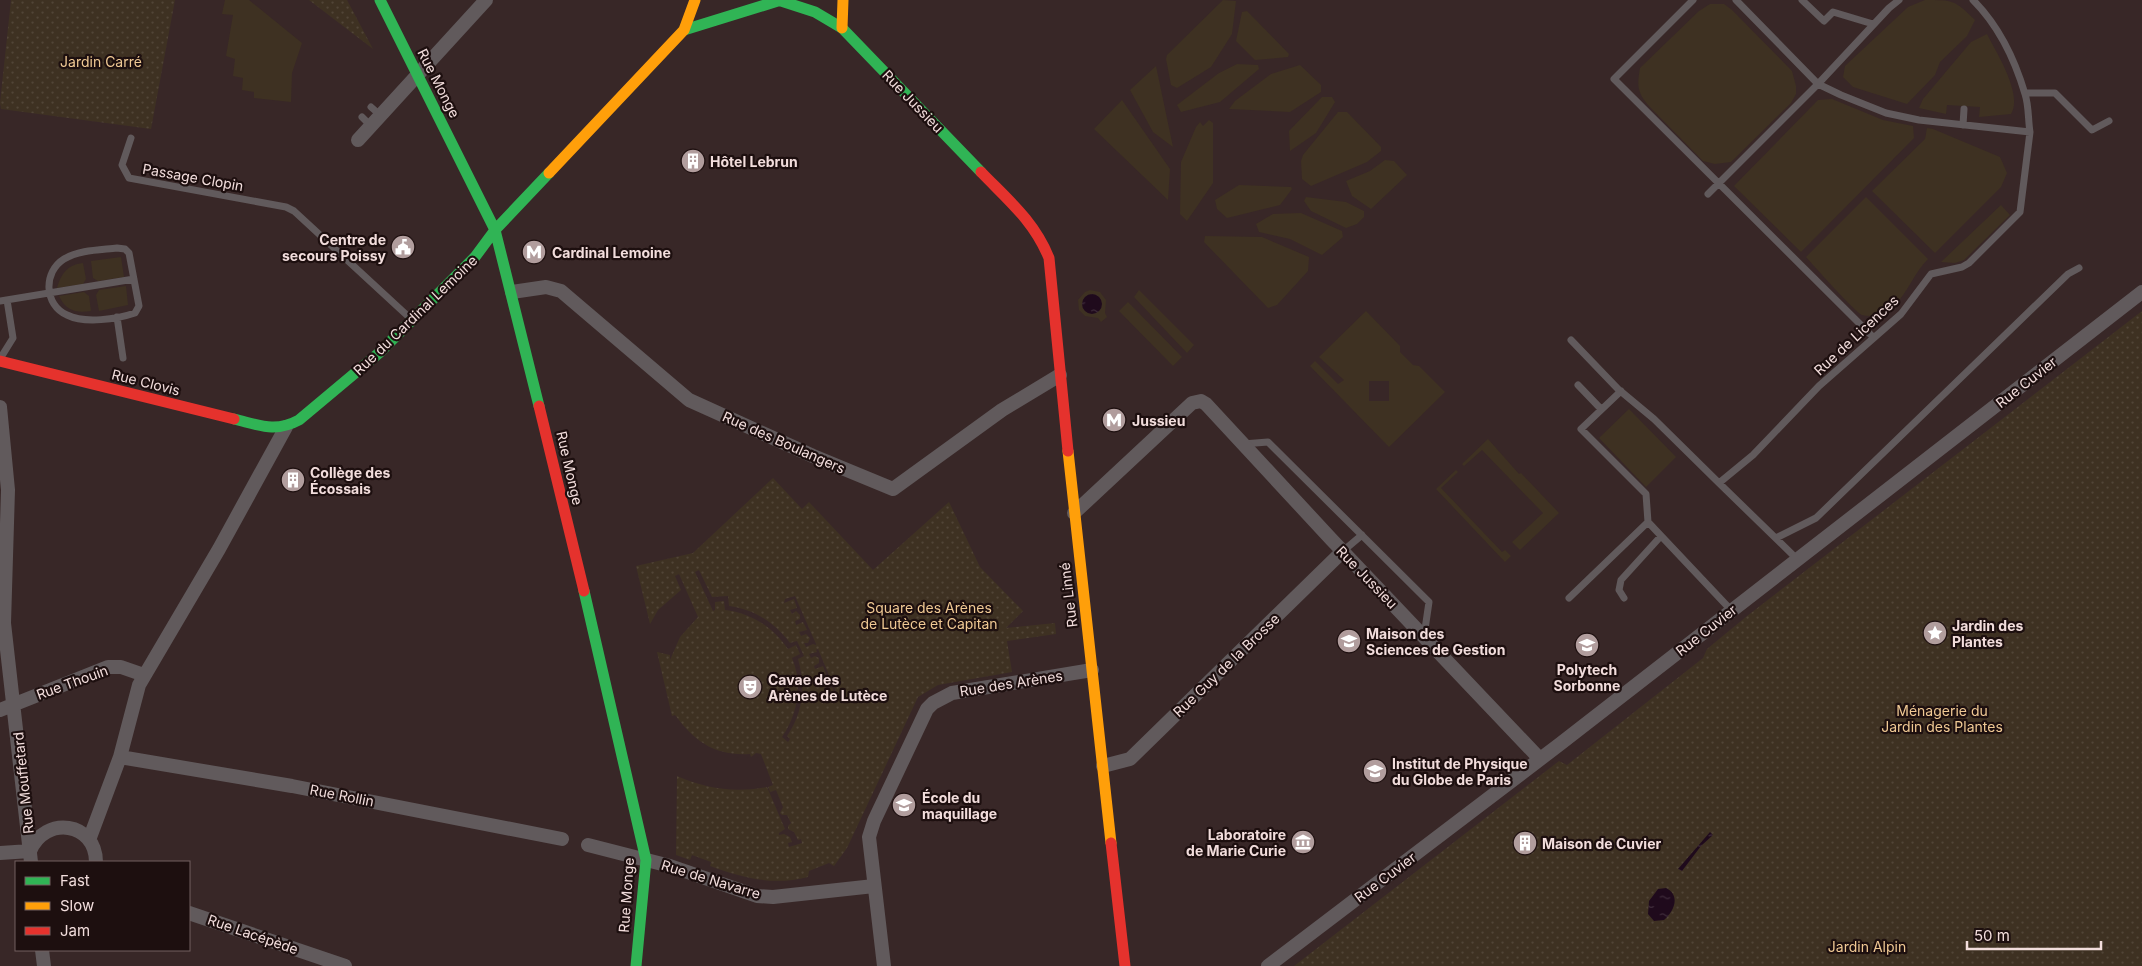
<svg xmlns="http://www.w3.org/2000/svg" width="2142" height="966" font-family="Inter,sans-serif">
  <defs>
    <pattern id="park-dots" width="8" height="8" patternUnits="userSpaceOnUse" patternTransform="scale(1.25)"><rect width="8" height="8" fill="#3e3122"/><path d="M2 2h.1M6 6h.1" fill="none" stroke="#514537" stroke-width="1.8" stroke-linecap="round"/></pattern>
    <pattern id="water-ripples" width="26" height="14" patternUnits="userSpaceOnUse" patternTransform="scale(1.25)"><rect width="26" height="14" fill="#1f0a1c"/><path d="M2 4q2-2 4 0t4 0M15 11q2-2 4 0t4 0" fill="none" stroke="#402d3c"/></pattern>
  </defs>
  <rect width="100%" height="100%" fill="#382727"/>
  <path fill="#3e3122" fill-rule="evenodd" d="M 225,0 L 249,0 L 302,43 L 292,73 L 291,102 L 254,98 L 254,92 L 242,90 L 243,78 L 233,76 L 235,59 L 226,56 L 233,15 L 222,14 Z
    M 1223,0 L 1236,1 L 1232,34 L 1211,67 L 1177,88 L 1171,85 L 1166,59 L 1167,55 Z
    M 1925,0 C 1953,0 1955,0 1975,20 L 1967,36 L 1940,62 L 1935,75 L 1907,104 L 1853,87 L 1843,77 L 1845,66 L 1908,7 Z
    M 1710,4 L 1724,4 L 1732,10 L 1792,71 L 1796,86 L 1796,94 L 1791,103 L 1731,162 L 1715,164 L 1703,161 L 1648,105 C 1637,92 1637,85 1640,68 L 1699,11 Z
    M 1247,11 L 1289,54 L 1288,57 L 1255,60 L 1236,41 L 1242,12 Z
    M 1987,34 C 1997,54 2023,94 2011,114 L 1979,117 L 1980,107 L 1947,105 L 1946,114 L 1919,108 L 1923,99 L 1971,42 Z
    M 1237,64 L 1258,65 L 1259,69 L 1220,102 L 1181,112 L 1177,105 L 1219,73 Z
    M 1300,65 L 1321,85 L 1321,92 L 1290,112 L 1229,109 L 1235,101 L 1271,74 Z
    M 1156,66 L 1173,147 L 1153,132 L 1130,90 Z
    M 1322,97 L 1332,97 L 1335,102 L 1316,133 L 1290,151 L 1289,131 Z
    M 1832,99 L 1883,120 L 1913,126 L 1914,138 L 1801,252 L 1734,186 L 1818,100 Z
    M 1122,100 L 1170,169 L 1168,200 L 1094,129 Z
    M 1338,112 L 1347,112 L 1381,147 L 1381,151 L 1367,162 L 1311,186 L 1302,179 L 1301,161 L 1303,155 Z
    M 1209,120 L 1213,123 L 1213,183 L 1187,221 L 1180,214 L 1181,162 L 1196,127 L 1200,122 L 1203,126 Z
    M 1927,128 L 1933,129 L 2000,157 L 2007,173 L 2001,187 L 1935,253 L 1872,191 L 1925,139 Z
    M 1385,160 L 1394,161 L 1407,175 L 1371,209 L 1352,196 L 1346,181 L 1370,171 Z
    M 1239,185 L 1291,187 L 1292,189 L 1280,205 L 1227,218 L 1217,209 L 1215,200 Z
    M 1306,197 L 1346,202 L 1364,211 L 1364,217 L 1357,224 L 1346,228 L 1311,211 L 1304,201 Z
    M 1866,197 L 1928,259 C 1914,273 1908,292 1894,306 C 1886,314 1873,318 1862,315 C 1856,313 1814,266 1806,257 Z
    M 2001,205 L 2010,215 L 1964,260 L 1955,263 L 1941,262 Z
    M 1301,213 L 1342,231 L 1343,237 L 1322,255 L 1290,239 L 1259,232 L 1256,224 L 1273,214 Z
    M 1205,236 L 1262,237 L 1309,257 L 1308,271 L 1277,305 L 1268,308 L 1204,242 Z
    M 121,257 L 124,277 L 98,281 L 93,278 L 91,261 Z
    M 83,263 L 86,279 L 83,284 L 57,288 C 61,274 67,265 83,263 Z
    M 126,286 L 128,305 L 99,311 L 96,295 L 99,290 Z
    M 1090,290 L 1100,292 L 1106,300 L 1105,313 L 1107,317 L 1101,322 L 1098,318 L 1085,316 L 1079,310 L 1078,300 L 1085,292 Z
    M 1139,290 L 1194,345 L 1187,353 L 1134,297 Z
    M 84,292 L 89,296 L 91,311 C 76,313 66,311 59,296 Z
    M 1128,302 L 1182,357 L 1173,366 L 1119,311 Z
    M 1366,311 L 1400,346 L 1400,352 L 1413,365 L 1419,366 L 1445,392 L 1389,447 L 1310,366 L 1315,361 L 1338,384 L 1344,380 L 1319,357 ZM 1369,381 L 1389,381 L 1389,401 L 1369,401 Z
    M 1629,409 L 1676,457 L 1646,487 L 1599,438 Z
    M 1488,439 L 1519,474 L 1521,473 L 1559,513 L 1520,550 L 1512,542 L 1543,513 L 1482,450 L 1464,466 L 1462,464 Z
    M 1456,470 L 1458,472 L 1441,488 L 1502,552 L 1505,550 L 1511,556 L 1505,562 L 1436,489 Z"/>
  <path fill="url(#park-dots)" fill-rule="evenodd" d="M 11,0 L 175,0 L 151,129 L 1,109 L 0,103 Z
    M 309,0 L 347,0 L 373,49 Z
    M 2142,311 L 2142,966 L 1294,966 L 1559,761 L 1567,765 L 1703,658 L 1707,649 L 1747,616 Z
    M 773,478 L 802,509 L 809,502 L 873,570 L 949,502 L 980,567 L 1023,611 L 1006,628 L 1055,623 L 1056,634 L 1007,641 L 1012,672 L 938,685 L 918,697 L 847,848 L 834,866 L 829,863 L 809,871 L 808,877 C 773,886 743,878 710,866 L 711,862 L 692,855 L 690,860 L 676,855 L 677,776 C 707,789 735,793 767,787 L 785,829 L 779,833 L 779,835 L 784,834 L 790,837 L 792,842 L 788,843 L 789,847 L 802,843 L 801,839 L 798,840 L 794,832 L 788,829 L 788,826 L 791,823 L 787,815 L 782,815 L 780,813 L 783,807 L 776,790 L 770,792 L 768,787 L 773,785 L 761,754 L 756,753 L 751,757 L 750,754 C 715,756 695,742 675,715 L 672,716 L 657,652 L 670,655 L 670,660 L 680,637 L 698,617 L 679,574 L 675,576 L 681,590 L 658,610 L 650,624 L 636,566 L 693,553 ZM 699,570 L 712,597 L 728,596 L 729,606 C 754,609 775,623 790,643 L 797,641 L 804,656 L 798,659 C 806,686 803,713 787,736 L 790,739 L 788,742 L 782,737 C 798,714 803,684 792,658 L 800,654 L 796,645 L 788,649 C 773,627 751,613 725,610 L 724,601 L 715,602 L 715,610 L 713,611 L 695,572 ZM 795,596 L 816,644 L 816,645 L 813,644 L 806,647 L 804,643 L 808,643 L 810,638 L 806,634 L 801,636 L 799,632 L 807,630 L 803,622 L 796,625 L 795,621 L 800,619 L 800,615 L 796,611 L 792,614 L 790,610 L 797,608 L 794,599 L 784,603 L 785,599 ZM 818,649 L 839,699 L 827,702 L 828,698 L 836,696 L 832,687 L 825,691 L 824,688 L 829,685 L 829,680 L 826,678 L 820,680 L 819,677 L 826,674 L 823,666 L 815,669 L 814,666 L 819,663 L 819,658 L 815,656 L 811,658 L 809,654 L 817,652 L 816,650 Z"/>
  <path fill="url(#water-ripples)" d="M1082 304a10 10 0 1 1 20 0a10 10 0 1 1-20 0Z
    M 1710,832 L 1713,835 L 1701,846 L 1682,871 L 1678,869 Z
    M 1666,888 C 1681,895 1674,912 1664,920 L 1654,921 L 1648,914 L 1649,901 L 1658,889 Z"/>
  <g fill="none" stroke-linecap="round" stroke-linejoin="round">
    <path stroke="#615a5c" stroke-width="7" d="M 1693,0 L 1614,79 L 1873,337
      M 1736,0 L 1818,84 L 1841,95 L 1886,113 L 1919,120 L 2030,132 C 2028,120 2029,106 2025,94 C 2015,60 1998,25 1973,0
      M 1802,0 L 1824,21 L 1833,12 L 1873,24
      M 2025,93 L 2055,93 L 2092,130 L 2109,121
      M 371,107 L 380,115
      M 362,117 L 370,125
      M 1963,125 L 1964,109
      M 131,138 L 122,165 L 129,178 L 286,207 L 294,211 L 411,319
      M 1708,194 L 1818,84 L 1889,8 L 1899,0
      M 117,248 L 125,249 L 129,253 L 139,306 L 135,313 C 117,319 85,324 67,315 C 44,305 43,272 64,259 C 79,250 100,250 117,248 Z
      M 0,301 L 134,279
      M 117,317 L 123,358
      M 1571,340 L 1618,389 L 1654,419 L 1719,483
      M 0,359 L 13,338 L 7,300
      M 1578,385 L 1601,409
      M 1621,391 L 1581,429 L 1646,494 L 1648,522 L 1731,610
      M 1243,444 L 1268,442 L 1429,602 L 1424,636
      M 1776,538 L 1816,518 L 2068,274 L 2079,268
      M 1343,551 L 1362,535
      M 1797,559 L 1719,483 L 1753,455 L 1819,386 L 1901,314 L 1931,274 L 1962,267 L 1969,263 L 2020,212 L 2030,132
      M 1569,598 L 1648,522
      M 1624,598 L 1619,590 L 1621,580 L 1661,536"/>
    <path stroke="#615a5c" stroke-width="14" d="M 358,140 L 486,0
      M 512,292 L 546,287 L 561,291 L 689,400 L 813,456 L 893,489 L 1002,410 L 1060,375
      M 0,407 L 8,490 L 4,623 L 31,862
      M 1074,513 L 1192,403 L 1201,401 L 1206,404 L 1331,539 L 1539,758
      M 0,710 L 108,667 L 121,667 L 144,675
      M 120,757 L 292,786 L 562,839
      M 1103,766 L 1130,759 L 1343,551
      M 89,840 L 120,757 L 139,685 L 219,549 L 286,427
      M 588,845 L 670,866 L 757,896 L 773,897 L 874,886
      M 30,851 C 45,815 96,822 96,862
      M 0,853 L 30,851
      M 189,913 L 345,966
      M 42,950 L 44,966
      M 884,966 L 869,837 L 874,821 L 927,709 L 933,703 L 952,693 L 1092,670
      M 1268,966 L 1560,744 L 2142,292"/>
    <path stroke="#30b455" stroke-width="11" d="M 380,0 L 495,230 L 539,406
      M 778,0 L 815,12 L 842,28 L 981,172
      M 684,30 L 781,0
      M 234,419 C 259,425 275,433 299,420 L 379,353 L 475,257 L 495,230 L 549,173
      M 584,591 L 646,860 L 636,966"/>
    <path stroke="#ff9f0a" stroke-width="11" d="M 842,28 L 843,0
      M 549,173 L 684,30 L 695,0
      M 1068,451 L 1111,843"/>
    <path stroke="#e5322d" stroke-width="11" d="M 981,172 C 1008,200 1034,221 1049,258 L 1068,451
      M 0,361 L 234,419
      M 539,406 L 584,591
      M 1111,843 L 1125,966"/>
  </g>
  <defs>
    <g id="building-disc" transform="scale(1.25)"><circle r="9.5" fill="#b19d9d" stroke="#1d0f0f"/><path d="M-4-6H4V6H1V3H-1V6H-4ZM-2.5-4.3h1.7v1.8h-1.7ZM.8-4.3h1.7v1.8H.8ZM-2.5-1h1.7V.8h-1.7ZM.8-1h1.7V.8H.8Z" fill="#fff"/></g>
    <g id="civic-disc" transform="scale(1.25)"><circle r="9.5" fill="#b19d9d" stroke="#1d0f0f"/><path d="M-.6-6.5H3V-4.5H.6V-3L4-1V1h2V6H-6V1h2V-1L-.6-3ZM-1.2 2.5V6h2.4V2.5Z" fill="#fff"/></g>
    <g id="metro-disc" transform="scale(1.25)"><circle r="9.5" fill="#b19d9d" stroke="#1d0f0f"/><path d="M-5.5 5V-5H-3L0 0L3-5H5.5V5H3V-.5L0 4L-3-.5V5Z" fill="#fff"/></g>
    <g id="sight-disc" transform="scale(1.25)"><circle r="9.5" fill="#b19d9d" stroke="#1d0f0f"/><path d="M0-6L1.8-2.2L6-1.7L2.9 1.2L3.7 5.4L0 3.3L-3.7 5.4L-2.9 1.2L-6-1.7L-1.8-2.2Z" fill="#fff"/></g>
    <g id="university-disc" transform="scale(1.25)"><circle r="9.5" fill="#b19d9d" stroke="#1d0f0f"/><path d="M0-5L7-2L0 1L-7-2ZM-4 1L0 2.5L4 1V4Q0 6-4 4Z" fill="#fff"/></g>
    <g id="theatre-disc" transform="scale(1.25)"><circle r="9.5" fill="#b19d9d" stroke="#1d0f0f"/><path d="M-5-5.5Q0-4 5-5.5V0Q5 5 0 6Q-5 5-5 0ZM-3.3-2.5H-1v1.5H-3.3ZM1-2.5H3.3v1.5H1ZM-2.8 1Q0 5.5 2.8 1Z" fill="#fff"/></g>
    <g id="museum-disc" transform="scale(1.25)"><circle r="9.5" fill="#b19d9d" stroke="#1d0f0f"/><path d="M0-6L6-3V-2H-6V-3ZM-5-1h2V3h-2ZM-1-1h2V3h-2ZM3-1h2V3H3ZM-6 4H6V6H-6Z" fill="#fff"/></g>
  </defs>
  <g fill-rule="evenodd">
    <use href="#building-disc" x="693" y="161"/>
    <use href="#civic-disc" x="403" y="247"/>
    <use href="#metro-disc" x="534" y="252"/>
    <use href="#metro-disc" x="1114" y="420"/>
    <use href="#building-disc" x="293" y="480"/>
    <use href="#sight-disc" x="1935" y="633"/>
    <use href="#university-disc" x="1349" y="641"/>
    <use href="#university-disc" x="1587" y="645"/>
    <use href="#theatre-disc" x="750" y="687"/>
    <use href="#university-disc" x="1375" y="771"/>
    <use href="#university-disc" x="904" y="805"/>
    <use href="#museum-disc" x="1303" y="842"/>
    <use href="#building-disc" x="1525" y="843"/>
  </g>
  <g text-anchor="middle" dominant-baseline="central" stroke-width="4.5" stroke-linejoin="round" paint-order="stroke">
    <g font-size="14" fill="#f0c994" stroke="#1d0f0f">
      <text x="101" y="61">Jardin Carré</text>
      <text x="929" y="607">Square des Arènes<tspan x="929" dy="16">de Lutèce et Capitan</tspan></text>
      <text x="1942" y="710">Ménagerie du<tspan x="1942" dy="16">Jardin des Plantes</tspan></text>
      <text x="1867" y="946">Jardin Alpin</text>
    </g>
    <g font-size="14" fill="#f2dddc" stroke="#1d0f0f">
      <text transform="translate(439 83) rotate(63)">Rue Monge</text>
      <text transform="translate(913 101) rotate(46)">Rue Jussieu</text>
      <text transform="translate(193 177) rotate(10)">Passage Clopin</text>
      <text transform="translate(415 315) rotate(-44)">Rue du Cardinal Lemoine</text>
      <text transform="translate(1856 335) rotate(-43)">Rue de Licences</text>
      <text transform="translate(146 382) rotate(14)">Rue Clovis</text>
      <text transform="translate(2026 382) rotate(-38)">Rue Cuvier</text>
      <text transform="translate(784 442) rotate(24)">Rue des Boulangers</text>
      <text transform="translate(570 468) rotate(77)">Rue Monge</text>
      <text transform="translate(1367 577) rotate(46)">Rue Jussieu</text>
      <text transform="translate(1068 595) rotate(-97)">Rue Linné</text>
      <text transform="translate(1706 630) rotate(-38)">Rue Cuvier</text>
      <text transform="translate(1226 665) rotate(-44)">Rue Guy de la Brosse</text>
      <text transform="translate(72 682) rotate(-20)">Rue Thouin</text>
      <text transform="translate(1011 683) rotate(-9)">Rue des Arènes</text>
      <text transform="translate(23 783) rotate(-96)">Rue Mouffetard</text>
      <text transform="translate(342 795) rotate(11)">Rue Rollin</text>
      <text transform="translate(1385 877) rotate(-37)">Rue Cuvier</text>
      <text transform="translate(711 879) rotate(17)">Rue de Navarre</text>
      <text transform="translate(626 895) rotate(-86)">Rue Monge</text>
      <text transform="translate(253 934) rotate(19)">Rue Lacépède</text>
    </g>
    <g font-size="14" font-weight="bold" fill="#f2dddc" stroke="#1d0f0f" text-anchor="start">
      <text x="710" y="161">Hôtel Lebrun</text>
      <text x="386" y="239" text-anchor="end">Centre de<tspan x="386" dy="16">secours Poissy</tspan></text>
      <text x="552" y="252">Cardinal Lemoine</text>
      <text x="1132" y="420">Jussieu</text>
      <text x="310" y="472">Collège des<tspan x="310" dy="16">Écossais</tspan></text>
      <text x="1952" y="625">Jardin des<tspan x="1952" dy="16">Plantes</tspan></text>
      <text x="1366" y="633">Maison des<tspan x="1366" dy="16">Sciences de Gestion</tspan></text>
      <text x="1587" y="669" text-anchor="middle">Polytech<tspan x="1587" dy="16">Sorbonne</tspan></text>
      <text x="768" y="679">Cavae des<tspan x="768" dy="16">Arènes de Lutèce</tspan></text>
      <text x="1392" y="763">Institut de Physique<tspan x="1392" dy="16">du Globe de Paris</tspan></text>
      <text x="922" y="797">École du<tspan x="922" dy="16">maquillage</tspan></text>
      <text x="1286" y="834" text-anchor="end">Laboratoire<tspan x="1286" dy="16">de Marie Curie</tspan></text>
      <text x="1542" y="843">Maison de Cuvier</text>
    </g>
  </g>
  <rect x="15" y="861" width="175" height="90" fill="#1d0f0f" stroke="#726161"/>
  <rect x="25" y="877" width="25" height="8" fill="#30b455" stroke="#726161"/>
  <text x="60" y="886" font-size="15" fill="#f2dddc">Fast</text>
  <rect x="25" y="902" width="25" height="8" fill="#ff9f0a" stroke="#726161"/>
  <text x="60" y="911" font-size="15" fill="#f2dddc">Slow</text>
  <rect x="25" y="927" width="25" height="8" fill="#e5322d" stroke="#726161"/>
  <text x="60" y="936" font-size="15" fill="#f2dddc">Jam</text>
  <path d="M1967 941v8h134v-8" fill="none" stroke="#f2dddc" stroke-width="2.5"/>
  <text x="1974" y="941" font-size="15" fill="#f2dddc" stroke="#1d0f0f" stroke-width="4" paint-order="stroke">50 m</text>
</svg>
